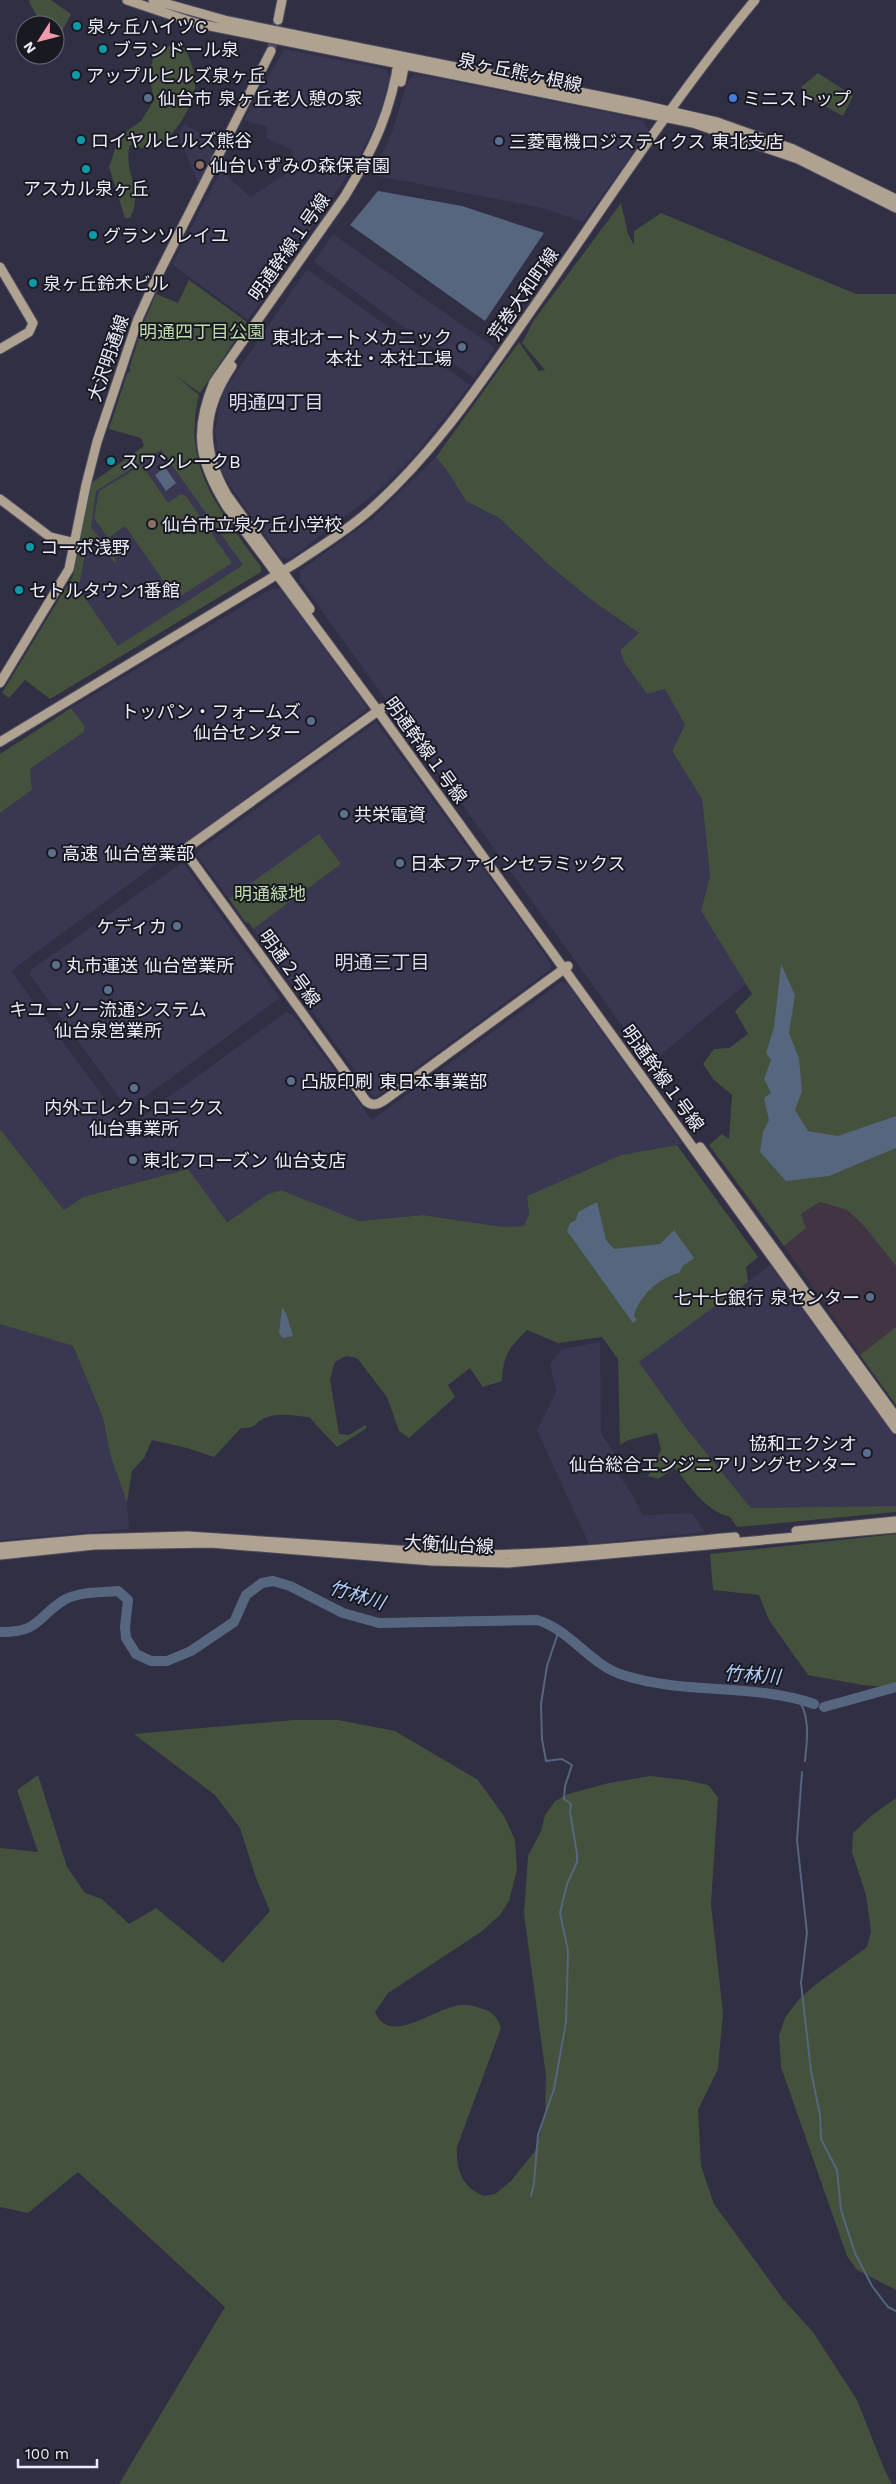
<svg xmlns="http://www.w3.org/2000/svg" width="896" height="2484" font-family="'Work Sans','Noto Sans JP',sans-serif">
  <rect width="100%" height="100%" fill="#312f44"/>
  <path fill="#413544" d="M 820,1202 L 847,1210 L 864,1226 L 896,1266 L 896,1327 L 860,1355 L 784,1246 L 805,1228 L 801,1214 Z"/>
  <path fill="#393752" d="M 284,49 L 384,69 L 390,76 L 379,117 L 356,163 L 248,320 L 172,264 L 221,170 L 250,197 L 295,168 L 292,150 L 266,138 L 267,127 L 244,120 Z
    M 415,74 L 630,117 L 643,121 L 649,131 L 583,222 L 542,208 L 373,175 L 392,132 L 407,83 Z
    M 184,124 L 221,145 L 199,184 L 178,136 Z
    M 333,234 L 495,348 L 474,378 L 314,262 Z
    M 307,269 L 470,385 L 416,454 L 382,488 L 290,559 L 281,557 L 232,489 L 219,466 L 215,431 L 219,407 L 225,389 Z
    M 160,437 L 249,566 L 118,650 L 69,583 L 74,578 L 93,482 Z
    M 436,457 L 448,472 L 466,501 L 499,518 L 548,564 L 590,599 L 639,633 L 620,650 L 624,662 L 665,689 L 685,725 L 672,751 L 702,799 L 710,876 L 701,911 L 746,984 L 650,1064 L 300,581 L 300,571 L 373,518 Z
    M 271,589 L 281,589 L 366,706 L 366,710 L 11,971 L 126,1128 L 286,1012 L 293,1015 L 372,1120 L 561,982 L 566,982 L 682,1144 L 621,1155 L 527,1196 L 529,1214 L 524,1226 L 502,1227 L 423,1215 L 358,1221 L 281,1190 L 268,1194 L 226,1222 L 188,1169 L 83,1197 L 64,1210 L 0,1129 L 0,813 L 32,790 L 30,769 L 84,732 L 84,725 L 71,708 Z
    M 376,722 L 524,925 L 551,964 L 551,969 L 376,1097 L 373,1096 L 253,929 L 341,864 L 320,835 L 229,899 L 197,855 L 198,851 Z
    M 180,864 L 185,865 L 280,998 L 131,1107 L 126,1107 L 30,975 L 31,970 Z
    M 770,1265 L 896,1438 L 896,1506 L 751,1508 L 687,1429 L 639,1362 Z
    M 0,1324 L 73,1346 L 103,1418 L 111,1458 L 127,1502 L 129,1529 L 0,1540 Z
    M 600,1342 L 601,1433 L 619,1460 L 619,1475 L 632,1494 L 643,1515 L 692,1513 L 705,1532 L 589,1544 L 537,1430 L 556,1392 L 550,1364 L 562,1349 Z"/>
  <path fill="#44513c" d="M 30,0 L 51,0 L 71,14 L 55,45 L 55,25 L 42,25 L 29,2 Z
    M 172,46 L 185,48 C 191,62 196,73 195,89 C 193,107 169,147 149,148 C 143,149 136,146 130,145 C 122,172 145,190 130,218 L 125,218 L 109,167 L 119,137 L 141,121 L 154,100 L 149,75 L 156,47 Z
    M 818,73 L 853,96 L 843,116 L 811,99 L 801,87 Z
    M 621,203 L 628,234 L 634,245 L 634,231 L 661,213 L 856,294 L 896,294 L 896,1266 L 864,1226 L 847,1210 L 820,1202 L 801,1214 L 806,1228 L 784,1246 L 709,1145 L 722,1134 L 729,1139 L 732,1095 L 714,1080 L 703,1064 L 714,1049 L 729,1048 L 748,1034 L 735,1011 L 752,994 L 701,911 L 710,876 L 702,799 L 672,751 L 685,725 L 665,689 L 647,694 L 624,662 L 620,650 L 639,633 L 590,599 L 548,564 L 499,518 L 466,501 L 448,472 L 436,457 L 519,342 L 539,371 L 545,370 L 522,343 L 534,320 Z
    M 189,280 L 247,322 L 200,393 L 175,375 L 199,395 C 181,468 221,511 261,567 L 261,572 L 50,699 L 25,680 L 9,698 L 2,693 L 73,576 L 79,549 L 86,549 L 80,581 L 76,585 L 118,646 L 243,565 L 161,450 L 96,491 L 91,527 L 116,560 L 115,563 L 100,546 L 80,540 L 90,484 L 144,446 L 141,438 L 109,429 L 127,374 L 131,370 L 129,369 L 143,324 L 156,294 L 178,303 Z
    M 142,465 L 168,503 L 181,494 L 186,496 L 232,563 L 176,599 L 125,526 L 108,538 L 94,518 L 99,491 Z
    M 71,708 L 84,725 L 84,732 L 30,769 L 32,790 L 0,813 L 0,754 Z
    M 319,834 L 341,864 L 253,929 L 248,922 L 246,923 L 229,899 Z
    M 0,1129 L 64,1210 L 83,1197 L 188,1169 L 227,1222 L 268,1194 L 281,1190 L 359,1221 L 423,1215 L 502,1227 L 524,1226 L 529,1214 L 527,1196 L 621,1155 L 677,1145 L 758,1257 L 746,1267 L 748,1282 L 639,1362 L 687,1429 L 751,1508 L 896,1506 L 896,1512 L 737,1527 L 730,1517 C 707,1512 689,1486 675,1468 L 658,1479 L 648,1476 L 661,1450 L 657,1433 L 628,1440 L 620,1445 L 618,1359 L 602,1337 L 558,1343 L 527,1330 C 509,1348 503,1355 502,1381 L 483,1387 L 470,1368 L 448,1385 L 455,1397 L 409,1438 L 399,1431 L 387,1397 L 357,1358 L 346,1356 L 335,1362 L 330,1379 L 339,1434 L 349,1435 L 365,1425 L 367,1428 L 337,1447 L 309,1417 C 296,1416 278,1412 265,1418 C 252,1424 259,1428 241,1428 L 214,1457 L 187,1448 L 152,1440 L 144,1458 L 132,1471 L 127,1502 L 111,1458 L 103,1418 L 73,1346 L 0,1324 Z
    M 896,1327 L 896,1405 L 860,1355 Z
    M 896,1534 L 896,1688 L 862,1685 L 808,1675 L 769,1620 L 759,1595 L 713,1590 L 710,1554 Z
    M 294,1720 L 338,1720 L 395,1731 L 478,1780 L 504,1816 L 515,1840 L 517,1870 L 509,1901 L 500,1915 L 481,1932 L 388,1993 L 375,2012 C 390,2048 436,2006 461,2005 C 467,2004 475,2006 480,2008 C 492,2011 498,2017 501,2028 L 457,2147 C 456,2170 462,2188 485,2196 L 495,2194 L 511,2181 L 535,2151 L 545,2117 L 546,2076 L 524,1914 L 528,1856 L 541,1831 L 545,1815 L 555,1801 L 568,1794 L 609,1783 L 650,1776 L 685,1780 L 708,1785 L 718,1797 L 711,1904 L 723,2013 L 718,2069 L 698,2110 L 701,2166 L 714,2204 L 783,2299 L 813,2332 L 857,2400 L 885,2471 L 892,2484 L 119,2484 L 225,2307 L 78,2172 L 28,2213 L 0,2207 L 0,1848 L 38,1852 L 17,1790 L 38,1775 L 67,1867 L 85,1893 L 102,1899 L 129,1924 L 156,1908 L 223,1963 L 270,1911 L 256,1878 L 240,1828 L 215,1795 L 134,1734 Z
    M 896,1798 L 896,2290 L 857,2270 L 847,2256 L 781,2067 L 779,2036 L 785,2018 L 799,1999 L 815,1985 L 867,1947 L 871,1931 L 866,1895 L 852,1852 L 853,1833 L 871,1816 Z"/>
  <path fill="#55667e" d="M 378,191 L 462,206 L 544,233 L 485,321 L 350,225 Z
    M 165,467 L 176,483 L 166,491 L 155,475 Z
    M 781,964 L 795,995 L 789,1033 L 799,1058 L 802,1091 L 795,1110 L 808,1131 L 838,1136 L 896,1116 L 896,1148 L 829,1176 L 786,1181 L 760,1152 L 763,1132 L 769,1120 L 764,1098 L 771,1093 L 764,1079 L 771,1060 L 766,1053 L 774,1027 Z
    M 597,1202 L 606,1240 L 614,1249 L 660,1244 L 674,1230 L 694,1258 L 683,1266 L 679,1273 C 659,1278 639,1296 634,1316 L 637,1320 L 633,1323 L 567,1231 L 570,1223 L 576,1220 L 578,1212 Z
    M 282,1308 L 286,1313 L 293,1336 L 283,1338 L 279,1333 Z"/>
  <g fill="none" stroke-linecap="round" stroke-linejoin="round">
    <path stroke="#55667e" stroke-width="2" d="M 797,1698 C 811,1715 807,1741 805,1761
      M 802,1772 L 797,1840 L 807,1933 L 801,1983 L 811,2071 L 820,2115 L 821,2139 L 837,2170 L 841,2210 L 855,2253 L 872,2286 L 888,2307 L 896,2311
      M 531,2196 L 534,2183 L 538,2135 L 554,2089 L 566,2022 L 568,1951 L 560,1913 L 567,1884 L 577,1862 L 577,1854 L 570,1812 L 571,1804 L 564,1799 L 565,1786 L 572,1765 L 562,1759 L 546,1761 L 542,1739 L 541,1704 L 547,1666 L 559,1630"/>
    <path stroke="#55667e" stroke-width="10" d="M 0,1632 C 39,1633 37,1617 64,1600 C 80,1591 101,1593 118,1591 L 128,1600 L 125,1627 L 126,1638 L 136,1654 L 151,1661 L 167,1661 L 191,1651 L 234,1622 L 246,1595 L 262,1583 L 273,1581 L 290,1586 L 343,1613 L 379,1623 L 537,1620 C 571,1630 590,1665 623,1675 C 685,1695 753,1683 814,1704
      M 824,1707 L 896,1687"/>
    <path stroke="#4d4b5f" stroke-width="9" stroke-dasharray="9 4.5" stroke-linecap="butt" d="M 271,51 L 278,20"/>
    <g stroke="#4f4d61" stroke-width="11">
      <path id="secondary" d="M 127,0 L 195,23 L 693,123 L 798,159 L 896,208
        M 153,0 L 228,21 L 634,103 L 717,122 L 793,149 L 896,199
        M 278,20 L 282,0
        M 399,56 C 392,110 373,150 345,196 L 214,382 C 193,432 199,462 227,507 L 378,711 L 896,1429
        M 401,82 L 406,57
        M 0,267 L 33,323 L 29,332 L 0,349
        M 232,366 C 202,411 200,447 227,495 L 310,609
        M 0,499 L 50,537 L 75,543
        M 0,683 L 69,569 L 86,485 L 97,442 L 138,319 L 157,277 L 271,51
        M 382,708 L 184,850 L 366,1101 C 373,1107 379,1104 386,1099 L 568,966
        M 0,742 L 296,563 C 321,546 348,530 370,510 C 439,449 488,372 540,298 C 610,198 677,94 755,0
        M 700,1147 L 896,1417
        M 796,1531 L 896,1521
        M 0,1547 L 88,1539 L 187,1536 L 474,1555 C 561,1554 648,1545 735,1537
        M 0,1555 L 94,1545 L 211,1543 L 432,1561 L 508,1563 L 896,1528"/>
    </g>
    <use href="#secondary" stroke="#afa290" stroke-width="9"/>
  </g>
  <g fill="#0f9aa8" stroke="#191922" stroke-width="2">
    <circle cx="77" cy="26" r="5"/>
    <circle cx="103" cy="49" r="5"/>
    <circle cx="76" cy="75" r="5"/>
    <circle cx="81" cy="140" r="5"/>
    <circle cx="86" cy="169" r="5"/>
    <circle cx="93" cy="235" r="5"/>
    <circle cx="33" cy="283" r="5"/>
    <circle cx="111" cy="461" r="5"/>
    <circle cx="30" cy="547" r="5"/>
    <circle cx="19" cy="590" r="5"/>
  </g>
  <g fill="#5c6f8a" stroke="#191922" stroke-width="2">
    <circle cx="148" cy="98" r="5"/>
    <circle cx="499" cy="141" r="5"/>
    <circle cx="462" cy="347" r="5"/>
    <circle cx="311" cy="721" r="5"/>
    <circle cx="344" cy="814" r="5"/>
    <circle cx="52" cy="853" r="5"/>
    <circle cx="400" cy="863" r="5"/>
    <circle cx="177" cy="926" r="5"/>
    <circle cx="56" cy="965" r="5"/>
    <circle cx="108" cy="990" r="5"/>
    <circle cx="291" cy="1081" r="5"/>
    <circle cx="134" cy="1088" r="5"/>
    <circle cx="133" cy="1160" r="5"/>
    <circle cx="870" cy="1297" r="5"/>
    <circle cx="867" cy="1453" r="5"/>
  </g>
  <circle fill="#3f7fe0" stroke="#191922" stroke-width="2" cx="733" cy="98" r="5"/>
  <g fill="#8d6e63" stroke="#191922" stroke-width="2">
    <circle cx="200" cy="165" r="5"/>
    <circle cx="152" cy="524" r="5"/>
  </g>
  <g text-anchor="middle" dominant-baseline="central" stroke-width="4" stroke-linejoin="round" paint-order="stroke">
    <g font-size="18" fill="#edecfa" stroke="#191922" text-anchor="start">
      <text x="87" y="26">泉ヶ丘ハイツC</text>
      <text x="113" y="49">ブランドール泉</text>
      <text x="86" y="75">アップルヒルズ泉ヶ丘</text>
      <text x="158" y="98">仙台市 泉ヶ丘老人憩の家</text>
      <text x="743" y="98">ミニストップ</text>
      <text x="91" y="140">ロイヤルヒルズ熊谷</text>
      <text x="509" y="141">三菱電機ロジスティクス 東北支店</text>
      <text x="210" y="165">仙台いずみの森保育園</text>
      <text x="86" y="188" text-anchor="middle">アスカル泉ヶ丘</text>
      <text x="103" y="235">グランソレイユ</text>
      <text x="43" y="283">泉ヶ丘鈴木ビル</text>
      <text x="452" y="337" text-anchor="end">東北オートメカニック<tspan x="452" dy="21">本社・本社工場</tspan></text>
      <text x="121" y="461">スワンレークB</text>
      <text x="162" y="524">仙台市立泉ケ丘小学校</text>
      <text x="40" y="547">コーポ浅野</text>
      <text x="29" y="590">セトルタウン1番館</text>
      <text x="301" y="711" text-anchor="end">トッパン・フォームズ<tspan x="301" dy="21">仙台センター</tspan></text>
      <text x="354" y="814">共栄電資</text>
      <text x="62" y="853">高速 仙台営業部</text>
      <text x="410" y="863">日本ファインセラミックス</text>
      <text x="167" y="926" text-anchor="end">ケディカ</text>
      <text x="66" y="965">丸市運送 仙台営業所</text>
      <text x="108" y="1009" text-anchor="middle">キユーソー流通システム<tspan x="108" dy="21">仙台泉営業所</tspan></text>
      <text x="301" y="1081">凸版印刷 東日本事業部</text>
      <text x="134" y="1107" text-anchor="middle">内外エレクトロニクス<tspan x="134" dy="21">仙台事業所</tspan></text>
      <text x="143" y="1160">東北フローズン 仙台支店</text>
      <text x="860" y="1297" text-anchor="end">七十七銀行 泉センター</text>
      <text x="857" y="1443" text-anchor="end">協和エクシオ<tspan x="857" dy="21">仙台総合エンジニアリングセンター</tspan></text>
    </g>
    <g font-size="18" fill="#edecfa" stroke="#191922">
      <text transform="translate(520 72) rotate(12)">泉ヶ丘熊ヶ根線</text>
      <text transform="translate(289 247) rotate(-55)">明通幹線１号線</text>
      <text transform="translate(523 294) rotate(-55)">荒巻大和町線</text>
      <text transform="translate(108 358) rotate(-71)">大沢明通線</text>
      <text transform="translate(426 750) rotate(54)">明通幹線１号線</text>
      <text transform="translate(290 968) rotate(54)">明通２号線</text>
      <text transform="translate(663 1078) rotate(54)">明通幹線１号線</text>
      <text transform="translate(449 1544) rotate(3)">大衡仙台線</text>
    </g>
    <g font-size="18" fill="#bfddac" stroke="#191922">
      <text x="202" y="331">明通四丁目公園</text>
      <text x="270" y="893">明通緑地</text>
    </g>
    <g font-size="19" fill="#dbdaf5" stroke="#191922">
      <text x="276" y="402">明通四丁目</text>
      <text x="382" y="962">明通三丁目</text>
    </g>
    <g font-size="19" font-style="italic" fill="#afcffd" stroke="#191922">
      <text transform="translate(357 1595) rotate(17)">竹林川</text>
      <text transform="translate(752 1675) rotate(4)">竹林川</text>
    </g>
  </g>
  <g transform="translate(40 40) rotate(234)"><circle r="24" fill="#191922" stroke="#6e6d78"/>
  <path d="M0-4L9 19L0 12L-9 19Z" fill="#f39aab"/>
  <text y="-8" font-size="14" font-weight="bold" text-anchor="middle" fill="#edecfa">N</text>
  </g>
  <path d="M18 2459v8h79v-8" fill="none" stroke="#edecfa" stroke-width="2.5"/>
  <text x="25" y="2459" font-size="15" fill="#edecfa" stroke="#191922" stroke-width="4" paint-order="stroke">100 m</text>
</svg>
